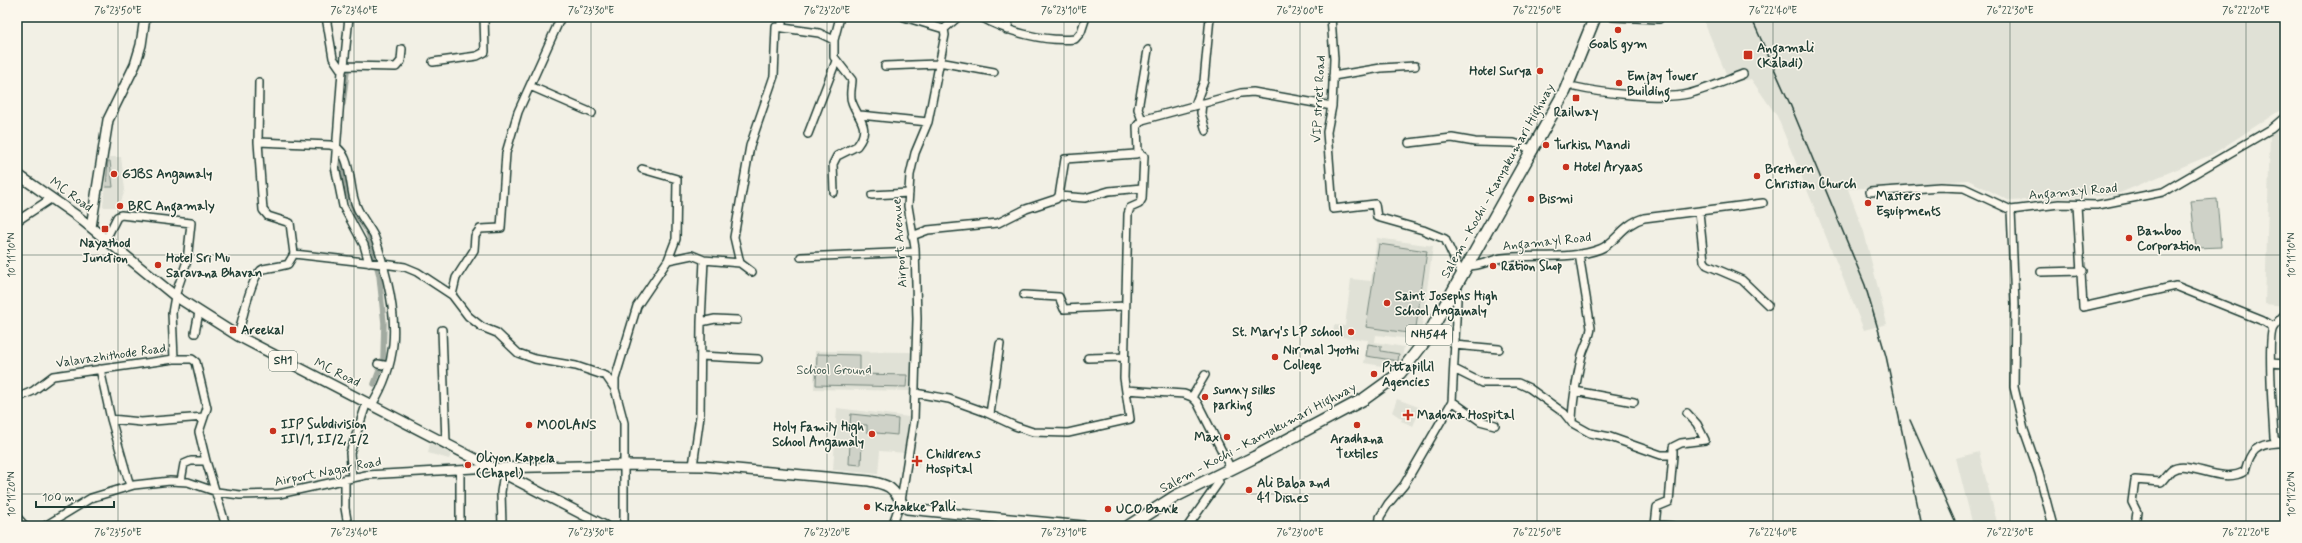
<svg xmlns="http://www.w3.org/2000/svg" width="2302" height="543" font-family="Mynerve,sans-serif">
  <rect width="100%" height="100%" fill="#f2f0e5"/>
  <filter id="ink" filterUnits="userSpaceOnUse"><feTurbulence type="fractalNoise" baseFrequency=".025" numOctaves="2"/><feDisplacementMap in="SourceGraphic" scale="8" xChannelSelector="R" yChannelSelector="G"/><feConvolveMatrix kernelMatrix="1 2 1 2 8 2 1 2 1" color-interpolation-filters="sRGB"/></filter>
  <g filter="url(#ink)">
    <path fill="#e0e1d6" d="M 1702,17 L 2285,17 L 2285,107 L 2213,154 L 2115,195 L 2010,201 L 1968,180 L 1848,189 L 1864,232 L 1887,324 L 1864,330 L 1777,116 L 1751,79 L 1730,83 Z
      M 2285,124 L 2285,306 L 2265,304 L 2270,133 Z
      M 107,157 L 121,157 L 125,190 L 119,207 L 103,207 Z
      M 1377,238 L 1433,246 L 1420,340 L 1376,335 L 1375,342 L 1404,347 L 1400,369 L 1364,363 L 1368,340 L 1333,336 L 1334,325 L 1345,326 L 1351,279 L 1371,281 Z
      M 815,351 L 911,352 L 910,391 L 814,389 Z
      M 1397,399 L 1421,408 L 1413,426 L 1401,421 L 1402,419 L 1392,412 Z
      M 837,408 L 909,417 L 906,453 L 880,451 L 878,474 L 833,470 Z
      M 430,443 L 451,454 L 449,459 L 428,453 Z
      M 1979,452 L 1998,526 L 1973,526 L 1956,458 Z
      M 914,456 L 921,456 L 919,468 L 912,466 Z"/>
    <path fill="#cfd2c8" stroke="#77887e" d="M 108,161 L 110,161 L 113,187 L 106,187 Z
      M 2217,199 L 2221,247 L 2196,248 L 2191,201 Z
      M 1379,244 L 1427,251 L 1415,334 L 1366,327 Z
      M 1368,344 L 1381,346 L 1381,351 L 1399,354 L 1398,361 L 1366,356 Z
      M 817,354 L 860,355 L 860,374 L 907,375 L 906,387 L 816,385 Z
      M 851,414 L 898,419 L 897,435 L 867,432 L 867,425 L 850,424 Z
      M 850,441 L 862,442 L 861,465 L 849,464 Z"/>
    <g fill="none" stroke-linecap="round" stroke-linejoin="round">
      <path stroke="#a2aba1" stroke-width="5.5" d="M 343,104 L 348,63
        M 340,151 L 343,180 L 356,215 L 368,232 L 379,275 L 384,323 L 383,360 L 374,384"/>
      <g stroke="#1f3d34" stroke-width="10">
        <path id="minor" d="M 326,17 L 333,58 L 342,71
          M 349,17 L 344,66 L 342,71 L 335,166 L 343,206 L 364,245 L 369,263
          M 782,17 L 782,28
          M 981,17 C 1007,32 1045,42 1075,39 L 1081,32 L 1086,17
          M 1331,17 L 1334,59 L 1332,106 L 1327,132 L 1333,209 L 1375,204 L 1377,217 L 1423,230 L 1445,239 L 1462,275
          M 1613,17 L 1659,19
          M 944,29 L 958,17
          M 1007,30 L 1010,17
          M 834,40 L 840,17
          M 433,62 L 477,56 L 485,52 L 484,17
          M 939,62 L 994,72
          M 344,66 L 396,67 L 401,61 L 402,49
          M 885,66 L 938,64
          M 1333,76 L 1381,68 L 1415,66
          M 259,82 L 258,142 L 263,210 L 268,216 L 290,223 L 294,254
          M 530,86 L 592,113
          M 1575,87 C 1601,93 1663,100 1688,94 C 1707,89 1725,81 1743,74
          M 1202,103 L 1201,113 L 1206,131
          M 1195,105 L 1204,81 L 1210,17
          M 860,115 L 928,122
          M 1142,120 L 1138,109 L 1148,50
          M 808,134 L 836,61
          M 258,142 L 330,145 C 351,148 349,183 354,199 C 357,213 368,224 374,236 C 380,250 383,265 387,280 C 398,326 397,364 372,405
          M 1409,143 L 1452,138 L 1475,142 L 1514,143 L 1534,150
          M 642,169 L 677,179 L 676,239 L 668,260
          M 1870,192 L 1940,187 L 1964,188 L 2011,210 L 2059,204 L 2097,205 L 2163,192 L 2271,129 L 2285,117
          M 872,195 L 909,193
          M 1059,196 L 1085,198 L 1109,191 L 1142,188
          M 2077,205 L 2083,307 L 2176,286 L 2263,321 L 2273,327
          M 2011,210 L 2015,304 L 2014,387 L 2024,430 L 2039,473 L 2053,526
          M 1699,212 L 1704,261 L 1707,265 L 1742,280 L 1768,305
          M 17,221 L 52,198
          M 912,236 L 928,230 L 998,223 L 1026,209 L 1056,199 L 1059,196 L 1065,159 L 1136,154 L 1138,152 L 1137,126 L 1142,120 L 1241,93 L 1253,92 L 1332,106
          M 801,257 L 915,252
          M 1466,266 C 1479,267 1490,260 1502,258 C 1532,254 1572,260 1600,249 C 1616,243 1622,224 1644,218 L 1763,203
          M 752,272 L 740,263 L 734,237 L 750,146 L 774,76 L 776,27 L 819,33 L 834,40 L 834,57 L 852,80 C 852,86 849,96 852,102 C 858,119 872,127 857,146 L 837,156 L 833,164 L 834,192
          M 2041,272 L 2083,271
          M 452,295 L 456,278 L 474,250 L 475,236 L 480,229 L 501,228 L 506,153 L 518,112 L 561,17
          M 1024,295 L 1059,297 L 1064,309 L 1125,306
          M 2285,314 C 2281,318 2276,323 2273,328 C 2267,338 2273,420 2274,437 L 2275,440 L 2285,445
          M 701,322 L 704,260
          M 442,330 L 446,443
          M 195,333 L 199,312
          M 238,336 C 241,324 252,273 263,269 C 271,267 280,267 288,264 L 294,254 L 391,265 L 405,267 L 417,272 L 452,295 L 468,316 L 482,327 L 497,333 L 518,353 L 535,359 L 576,366 L 606,376 L 615,389
          M 1454,345 L 1499,349
          M 701,356 L 758,359
          M 1088,358 L 1124,357
          M 174,359 L 192,359 L 196,362 L 207,408 L 199,432 L 206,461 L 191,461 L 184,464 L 181,481
          M 2271,363 L 2285,364
          M 378,364 L 389,366
          M 100,369 L 111,419 L 130,486
          M 1454,369 L 1482,383 L 1518,383 L 1529,388 L 1564,413 L 1572,423 L 1590,433 L 1610,437 L 1661,455 L 1673,455 L 1673,447 L 1681,443 L 1705,440 L 1697,424 L 1687,413
          M 1126,390 L 1184,394 L 1192,397 L 1197,402 L 1231,469
          M 1575,391 L 1634,402
          M 915,393 L 949,399 L 985,412 L 1015,426 L 1033,432 L 1068,433 L 1130,419 L 1124,378 L 1128,214 L 1130,208 L 1139,204 L 1142,199 L 1144,156 L 1138,152
          M 1192,397 L 1205,375
          M 17,398 L 33,391 L 53,376 L 174,359 L 172,313 L 175,296 L 187,261 L 191,223 L 121,215 L 117,217 L 106,239
          M 1452,401 L 1480,421 L 1495,425
          M 990,414 L 1000,344
          M 111,419 L 141,422 L 204,417
          M 1572,423 C 1572,400 1577,377 1582,355 C 1585,345 1590,338 1591,328 L 1579,254
          M 206,461 L 226,526
          M 693,466 L 700,416 L 701,322 L 715,319 L 737,320
          M 460,470 L 460,526
          M 352,477 L 350,453 L 367,402
          M 345,479 L 345,508 L 348,526
          M 17,517 L 25,526
          M 45,526 L 91,498 L 134,485 L 170,481 L 188,482 L 217,492 L 240,495 L 279,494 L 366,475 L 492,468
          M 502,526 L 501,492 L 504,473
          M 624,526 L 624,423 L 615,389 L 615,379 L 637,306 L 668,260 L 692,255 L 704,260 L 740,263
          M 892,526 L 901,501 L 914,419 L 917,319 L 915,248 L 908,206 L 910,175 L 915,153 L 928,122 L 945,35 L 944,29 L 904,17
          M 1005,526 L 1006,519
          M 1188,526 L 1219,482
          M 1379,526 L 1380,517 L 1388,504 L 1404,485 L 1452,402 L 1457,299
          M 1672,526 L 1655,525 L 1657,507 L 1669,502 L 1673,455
          M 2135,526 L 2137,512 L 2132,502 L 2135,480 L 2161,482 C 2164,479 2168,473 2172,470 C 2189,459 2222,486 2245,471 C 2250,451 2256,444 2278,443"/>
      </g>
      <g stroke="#1f3d34" stroke-width="12">
        <path id="major" d="M 17,174 L 77,216 L 175,296 L 238,336 L 605,526
          M 91,227 L 108,120 L 135,65 L 141,45 L 145,17
          M 495,468 L 624,465 L 704,466 L 869,481 C 895,486 891,489 907,509 L 1083,526"/>
      </g>
      <g stroke="#1f3d34" stroke-width="14">
        <path id="highway" d="M 1129,526 L 1176,496 L 1255,457 L 1364,399 L 1400,373 L 1425,341 L 1565,91 L 1595,17"/>
      </g>
      <use href="#minor" stroke="#fbf7ec" stroke-width="7"/>
      <use href="#major" stroke="#fbf7ec" stroke-width="9"/>
      <use href="#highway" stroke="#fbf7ec" stroke-width="11"/>
      <path stroke="#1f3d34" stroke-width="1.5" d="M 1751,17 L 1790,104 L 1865,285 L 1886,356 L 1922,526
        M 1910,420 L 1957,526"/>
    </g>
  </g>
  <path fill="none" stroke="#1f3d34" stroke-width="1" stroke-opacity="0.45" d="M 118,17 L 118,526M 354,17 L 354,526M 591,17 L 591,526M 827,17 L 827,526M 1064,17 L 1064,526M 1300,17 L 1300,526M 1537,17 L 1537,526M 1773,17 L 1773,526M 2010,17 L 2010,526M 2246,17 L 2246,526M 17,255 L 2285,255M 17,494 L 2285,494"/>
  <g fill="#c8321e" stroke="#fbf7ec" stroke-width="1.5">
    <circle cx="1618" cy="30" r="4"/>
    <rect x="1743" y="50" width="10" height="10" rx="2"/>
    <circle cx="1540" cy="71" r="4"/>
    <circle cx="1619" cy="83" r="4"/>
    <rect x="1572" y="94" width="8" height="8" rx="2"/>
    <circle cx="1546" cy="145" r="4"/>
    <circle cx="1566" cy="167" r="4"/>
    <circle cx="114" cy="174" r="4"/>
    <circle cx="1757" cy="176" r="4"/>
    <circle cx="1531" cy="199" r="4"/>
    <circle cx="1868" cy="203" r="4"/>
    <circle cx="120" cy="206" r="4"/>
    <rect x="101" y="225" width="8" height="8" rx="2"/>
    <circle cx="2129" cy="238" r="4"/>
    <circle cx="158" cy="265" r="4"/>
    <circle cx="1493" cy="266" r="4"/>
    <circle cx="1387" cy="303" r="4"/>
    <rect x="229" y="326" width="8" height="8" rx="2"/>
    <circle cx="1351" cy="332" r="4"/>
    <circle cx="1275" cy="357" r="4"/>
    <circle cx="1374" cy="374" r="4"/>
    <circle cx="1205" cy="397" r="4"/>
    <path d="M1406 409h4v4h4v4h-4v4h-4v-4h-4v-4h4z"/>
    <circle cx="529" cy="425" r="4"/>
    <circle cx="1357" cy="425" r="4"/>
    <circle cx="273" cy="431" r="4"/>
    <circle cx="872" cy="434" r="4"/>
    <circle cx="1227" cy="437" r="4"/>
    <path d="M915 455h4v4h4v4h-4v4h-4v-4h-4v-4h4z"/>
    <circle cx="468" cy="465" r="4"/>
    <circle cx="1249" cy="490" r="4"/>
    <circle cx="867" cy="507" r="4"/>
    <circle cx="1108" cy="509" r="4"/>
  </g>
  <g text-anchor="middle" dominant-baseline="central" stroke-width="3" stroke-linejoin="round" paint-order="stroke">
    <g fill="#fbf7ec" stroke="#61756b" stroke-width="1">
      <rect x="1406" y="325" width="46" height="20" rx="3"/>
      <rect x="269" y="351" width="28" height="20" rx="3"/>
    </g>
    <g font-size="12" font-weight="bold" fill="#1f3d34">
      <text x="1429" y="335">NH544</text>
      <text x="283" y="361">SH1</text>
    </g>
    <g font-size="13" font-weight="bold" fill="#1f3d34" stroke="#fbf7ec" text-anchor="start">
      <text x="1618" y="44" text-anchor="middle">Goals gym</text>
      <text x="1757" y="48">Angamali<tspan x="1757" dy="15">(Kaladi)</tspan></text>
      <text x="1532" y="71" text-anchor="end">Hotel Surya</text>
      <text x="1627" y="76">Emjay Tower<tspan x="1627" dy="15">Building</tspan></text>
      <text x="1576" y="112" text-anchor="middle">Railway</text>
      <text x="1554" y="145">Turkish Mandi</text>
      <text x="1574" y="167">Hotel Aryaas</text>
      <text x="1765" y="169">Brethern<tspan x="1765" dy="15">Christian Church</tspan></text>
      <text x="122" y="174">GJBS Angamaly</text>
      <text x="1876" y="196">Masters<tspan x="1876" dy="15">Equipments</tspan></text>
      <text x="1539" y="199">Bismi</text>
      <text x="128" y="206">BRC Angamaly</text>
      <text x="2137" y="231">Bamboo<tspan x="2137" dy="15">Corporation</tspan></text>
      <text x="105" y="243" text-anchor="middle">Nayathod<tspan x="105" dy="15">Junction</tspan></text>
      <text x="166" y="258">Hotel Sri Mu<tspan x="166" dy="15">Saravana Bhavan</tspan></text>
      <text x="1501" y="266">Ration Shop</text>
      <text x="1395" y="296">Saint Josephs High<tspan x="1395" dy="15">School Angamaly</tspan></text>
      <text x="241" y="330">Areekal</text>
      <text x="1343" y="332" text-anchor="end">St. Mary's LP school</text>
      <text x="1283" y="350">Nirmal Jyothi<tspan x="1283" dy="15">College</tspan></text>
      <text x="1382" y="367">Pittapillil<tspan x="1382" dy="15">Agencies</tspan></text>
      <text x="1213" y="390">sunny silks<tspan x="1213" dy="15">parking</tspan></text>
      <text x="1417" y="415">Madona Hospital</text>
      <text x="281" y="424">IIP Subdivision<tspan x="281" dy="15">III/1, II/2, I/2</tspan></text>
      <text x="537" y="425">MOOLANS</text>
      <text x="864" y="427" text-anchor="end">Holy Family High<tspan x="864" dy="15">School Angamaly</tspan></text>
      <text x="1219" y="437" text-anchor="end">Max</text>
      <text x="1357" y="439" text-anchor="middle">Aradhana<tspan x="1357" dy="15">Textiles</tspan></text>
      <text x="926" y="454">Childrens<tspan x="926" dy="15">Hospital</tspan></text>
      <text x="476" y="458">Oliyon Kappela<tspan x="476" dy="15">(Chapel)</tspan></text>
      <text x="1257" y="483">Ali Baba and<tspan x="1257" dy="15">41 Dishes</tspan></text>
      <text x="875" y="507">Kizhakke Palli</text>
      <text x="1116" y="509">UCO Bank</text>
    </g>
    <g font-size="13" fill="#1f3d34" stroke="#fbf7ec">
      <text transform="translate(1319 99) rotate(-87)">VIP strret Road</text>
      <text transform="translate(1498 181) rotate(-61)">Salem - Kochi - Kanyakumari Highway</text>
      <text transform="translate(2073 192) rotate(-5)">Angamayl Road</text>
      <text transform="translate(71 195) rotate(36)">MC Road</text>
      <text transform="translate(1547 242) rotate(-6)">Angamayl Road</text>
      <text transform="translate(900 243) rotate(-94)">Airport Avenue</text>
      <text transform="translate(111 356) rotate(-8)">Valavazhithode Road</text>
      <text transform="translate(337 373) rotate(26)">MC Road</text>
      <text transform="translate(1258 438) rotate(-28)">Salem - Kochi - Kanyakumari Highway</text>
      <text transform="translate(328 472) rotate(-11)">Airport Nagar Road</text>
    </g>
    <g font-size="13" fill="#425b52" stroke="#fbf7ec">
      <text x="834" y="370">School Ground</text>
    </g>
  </g>
  <rect width="2302" height="543" fill="none" stroke="#fbf7ec" stroke-width="44"/>
  <path d="M36 501v6h78v-6" fill="none" stroke="#1f3d34" stroke-width="2"/>
  <text x="42" y="501" font-size="12" fill="#1f3d34" stroke="#fbf7ec" stroke-width="3" paint-order="stroke">100 m</text>
  <rect x="22" y="22" width="2258" height="499" fill="none" stroke="#1f3d34" stroke-width="1.5"/>
  <g font-size="10" text-anchor="middle" fill="#1f3d34">
    <text x="118" y="14">76°23'50"E</text>
    <text x="354" y="14">76°23'40"E</text>
    <text x="591" y="14">76°23'30"E</text>
    <text x="827" y="14">76°23'20"E</text>
    <text x="1064" y="14">76°23'10"E</text>
    <text x="1300" y="14">76°23'00"E</text>
    <text x="1537" y="14">76°22'50"E</text>
    <text x="1773" y="14">76°22'40"E</text>
    <text x="2010" y="14">76°22'30"E</text>
    <text x="2246" y="14">76°22'20"E</text>
    <text transform="translate(2291 255) rotate(-90)" y="4">10°11'10"N</text>
    <text transform="translate(11 255) rotate(-90)" y="4">10°11'10"N</text>
    <text transform="translate(2291 494) rotate(-90)" y="4">10°11'20"N</text>
    <text transform="translate(11 494) rotate(-90)" y="4">10°11'20"N</text>
    <text x="118" y="536">76°23'50"E</text>
    <text x="354" y="536">76°23'40"E</text>
    <text x="591" y="536">76°23'30"E</text>
    <text x="827" y="536">76°23'20"E</text>
    <text x="1064" y="536">76°23'10"E</text>
    <text x="1300" y="536">76°23'00"E</text>
    <text x="1537" y="536">76°22'50"E</text>
    <text x="1773" y="536">76°22'40"E</text>
    <text x="2010" y="536">76°22'30"E</text>
    <text x="2246" y="536">76°22'20"E</text>
  </g>
</svg>
